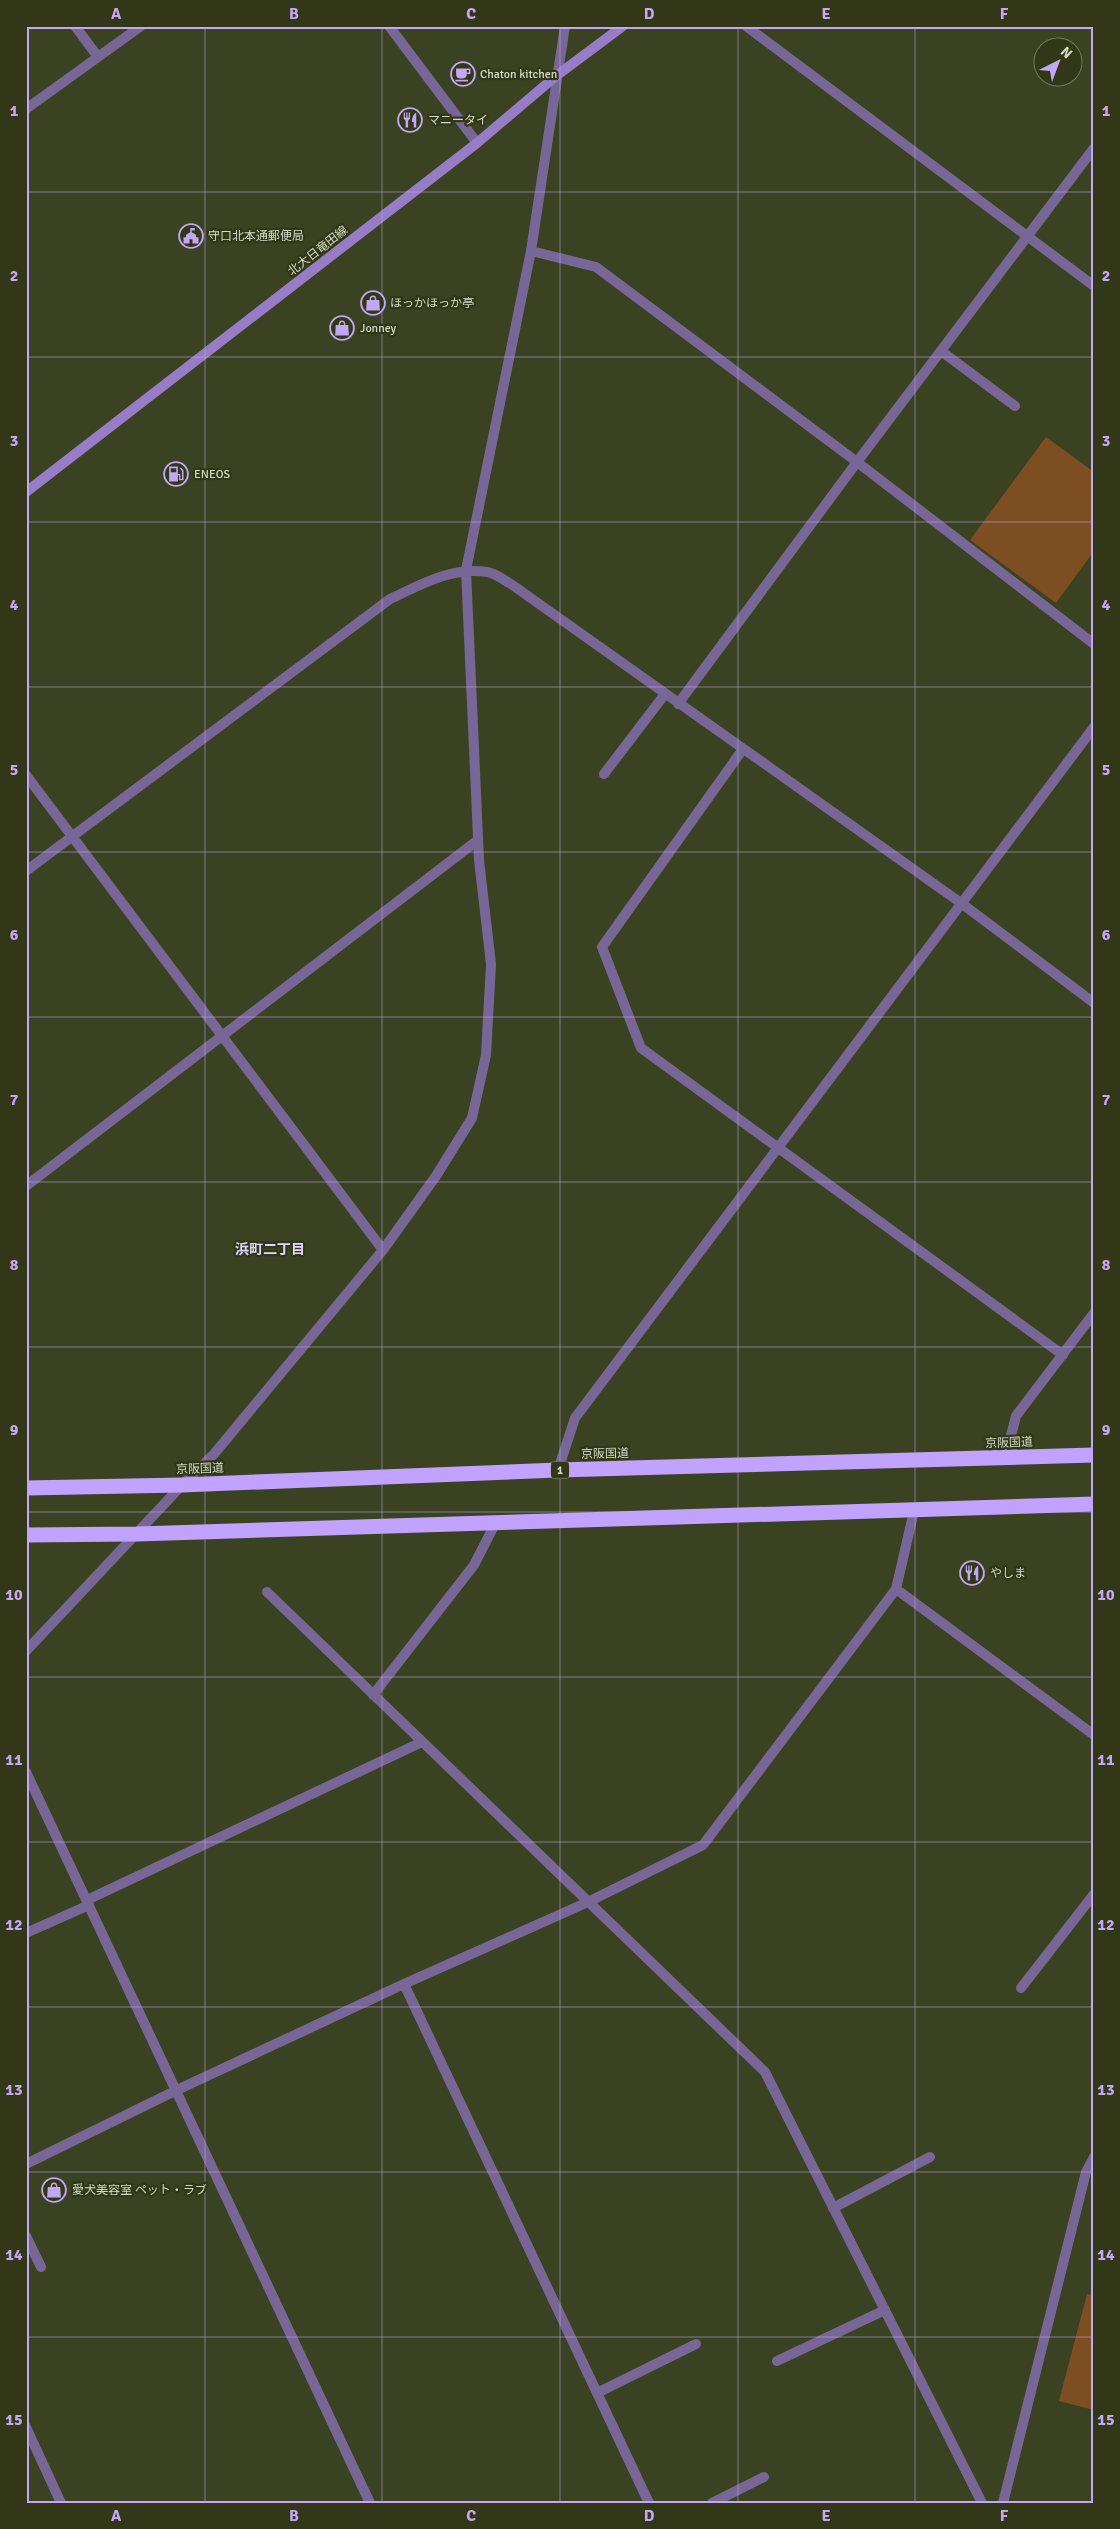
<svg xmlns="http://www.w3.org/2000/svg" width="1120" height="2529" font-family="Signika,'Noto Sans JP',sans-serif">
  <rect width="100%" height="100%" fill="#3b4221"/>
  <path fill="#7e4e23" d="M 1046,437 L 1094,472 L 1094,551 L 1056,603 L 970,540 Z
    M 1087,2294 L 1094,2295 L 1094,2410 L 1059,2401 Z"/>
  <g fill="none" stroke-linecap="round" stroke-linejoin="round">
    <path stroke="#776797" stroke-width="10" d="M 941,351 L 1015,406
      M 743,749 L 602,947 L 641,1048 L 1063,1355
      M 604,774 L 665,694
      M 1021,1988 L 1094,1894
      M 833,2208 L 930,2157
      M 26,2236 L 41,2267
      M 777,2361 L 885,2310
      M 597,2393 L 696,2344
      M 712,2503 L 764,2477"/>
    <path stroke="#776797" stroke-width="10" d="M 75,26 L 98,57
      M 389,26 L 477,143
      M 746,26 L 1094,286
      M 26,109 L 141,26
      M 531,251 L 596,267 L 857,462 L 1094,644
      M 678,704 L 857,462 L 1094,148
      M 26,775 L 383,1250
      M 26,871 L 390,599 C 420,585 453,566 487,572 C 495,573 504,580 511,584 L 961,903 L 1094,1003
      M 26,1186 L 478,840
      M 1005,1459 L 1016,1416 L 1094,1313
      M 558,1470 L 575,1418 L 1094,727
      M 914,1511 L 896,1589 L 1094,1735
      M 267,1592 L 765,2072 L 982,2503
      M 26,1651 L 182,1485 L 214,1454 L 383,1250 L 436,1176 L 472,1118 L 486,1055 L 491,964 L 479,860 L 466,570 L 531,251 L 565,26
      M 373,1695 L 474,1565 L 496,1522
      M 26,1772 L 370,2503
      M 87,1900 L 422,1742
      M 26,1933 L 89,1905
      M 404,1984 L 649,2503
      M 26,2164 L 177,2090 L 404,1984 L 588,1902 L 703,1845 L 896,1589
      M 26,2427 L 61,2503
      M 1003,2503 L 1086,2172 L 1094,2157"/>
    <path stroke="#977dc8" stroke-width="10" d="M 26,492 L 477,143 L 556,76 L 623,26"/>
    <path stroke="#c2a2ff" stroke-width="15" d="M 26,1488 L 182,1485 L 558,1470 L 1094,1455
      M 26,1535 L 137,1534 L 1094,1504"/>
  </g>
  <path fill="none" stroke="#c1a8f3" stroke-width="1" stroke-opacity="0.55" d="M 205,26 L 205,2503M 382,26 L 382,2503M 560,26 L 560,2503M 738,26 L 738,2503M 915,26 L 915,2503M 26,192 L 1094,192M 26,357 L 1094,357M 26,522 L 1094,522M 26,687 L 1094,687M 26,852 L 1094,852M 26,1017 L 1094,1017M 26,1182 L 1094,1182M 26,1347 L 1094,1347M 26,1512 L 1094,1512M 26,1677 L 1094,1677M 26,1842 L 1094,1842M 26,2007 L 1094,2007M 26,2172 L 1094,2172M 26,2337 L 1094,2337"/>
  <defs>
    <g id="cafe-ring" transform="scale(1.25)"><circle r="9.5" fill="#313717" stroke="#c1a8f3" stroke-width="1.5"/><path d="M-5.5-4.5H6V0H3Q3 3.5 0 3.5H-2.5Q-5.5 3.5-5.5 0ZM3-3.2v2h1.7v-2ZM-6 4.5H4V6H-6Z" fill="#c1a8f3"/></g>
    <g id="restaurant-ring" transform="scale(1.25)"><circle r="9.5" fill="#313717" stroke="#c1a8f3" stroke-width="1.5"/><path d="M-5-6h1v4h1v-4h1v4h1v-4h1v5L-1.5 .5V6h-2V.5L-5-1ZM5-6V6H3V1.5H1.5Q1.5-4 5-6Z" fill="#c1a8f3"/></g>
    <g id="civic-ring" transform="scale(1.25)"><circle r="9.5" fill="#313717" stroke="#c1a8f3" stroke-width="1.5"/><path d="M-.6-6.5H3V-4.5H.6V-3L4-1V1h2V6H-6V1h2V-1L-.6-3ZM-1.2 2.5V6h2.4V2.5Z" fill="#c1a8f3"/></g>
    <g id="shop-ring" transform="scale(1.25)"><circle r="9.5" fill="#313717" stroke="#c1a8f3" stroke-width="1.5"/><path d="M-5-2.5h2.3a2.7 3.5 0 0 1 5.4 0H5L5.5 6h-11ZM-1.5-2.5h3a1.5 2.3 0 0 0-3 0Z" fill="#c1a8f3"/></g>
    <g id="fuel-ring" transform="scale(1.25)"><circle r="9.5" fill="#313717" stroke="#c1a8f3" stroke-width="1.5"/><path d="M-5.5-6h7V0h2V4h1.3V-2.5L3-4.5l.8-.8L6-3V5H2.5V1h-1V6h-7ZM-4.2-4.7v3.2H.2V-4.7Z" fill="#c1a8f3"/></g>
  </defs>
  <g fill-rule="evenodd">
    <use href="#cafe-ring" x="463" y="74"/>
    <use href="#restaurant-ring" x="410" y="120"/>
    <use href="#civic-ring" x="191" y="236"/>
    <use href="#shop-ring" x="373" y="303"/>
    <use href="#shop-ring" x="342" y="328"/>
    <use href="#fuel-ring" x="176" y="474"/>
    <use href="#restaurant-ring" x="972" y="1573"/>
    <use href="#shop-ring" x="54" y="2190"/>
  </g>
  <g text-anchor="middle" dominant-baseline="central" stroke-width="4.5" stroke-linejoin="round" paint-order="stroke">
    <rect fill="#313717" stroke="#a4a992" stroke-width="1" x="551" y="1461.5" width="18" height="17" rx="4"/>
    <g font-size="11" font-weight="bold" fill="#d5dac7">
      <text x="560" y="1470">1</text>
    </g>
    <g font-size="12" fill="#d5dac7" stroke="#313717" text-anchor="start">
      <text x="480" y="74">Chaton kitchen</text>
      <text x="428" y="120">マニータイ</text>
      <text x="208" y="236">守口北本通郵便局</text>
      <text x="390" y="303">ほっかほっか亭</text>
      <text x="360" y="328">Jonney</text>
      <text x="194" y="474">ENEOS</text>
      <text x="990" y="1573">やしま</text>
      <text x="72" y="2190">愛犬美容室 ペット・ラブ</text>
    </g>
    <g font-size="12" fill="#d5dac7" stroke="#313717">
      <text transform="translate(318 251) rotate(-38)">北大日竜田線</text>
      <text transform="translate(1009 1443) rotate(-2)">京阪国道</text>
      <text transform="translate(605 1454) rotate(-1)">京阪国道</text>
      <text transform="translate(200 1469) rotate(-2)">京阪国道</text>
    </g>
    <g font-size="14" font-weight="bold" fill="#e1d4ff" stroke="#313717">
      <text x="270" y="1249">浜町二丁目</text>
    </g>
  </g>
  <rect width="1120" height="2529" fill="none" stroke="#313717" stroke-width="55"/>
  <g transform="translate(1058 62) rotate(42)"><circle r="24" fill="#313717" stroke="#73785d"/>
  <path d="M0-4L9 19L0 12L-9 19Z" fill="#c1a8f3"/>
  <text y="-8" font-size="14" font-weight="bold" text-anchor="middle" fill="#d5dac7">N</text>
  </g>
  <rect x="28" y="28" width="1064" height="2474" fill="none" stroke="#c1a8f3" stroke-width="2"/>
  <g font-size="16" text-anchor="middle" font-weight="bold" fill="#c1a8f3">
    <text x="116" y="19">A</text>
    <text x="294" y="19">B</text>
    <text x="471" y="19">C</text>
    <text x="649" y="19">D</text>
    <text x="826" y="19">E</text>
    <text x="1004" y="19">F</text>
    <text x="14" y="116">1</text>
    <text x="1106" y="116">1</text>
    <text x="14" y="281">2</text>
    <text x="1106" y="281">2</text>
    <text x="14" y="446">3</text>
    <text x="1106" y="446">3</text>
    <text x="14" y="610">4</text>
    <text x="1106" y="610">4</text>
    <text x="14" y="775">5</text>
    <text x="1106" y="775">5</text>
    <text x="14" y="940">6</text>
    <text x="1106" y="940">6</text>
    <text x="14" y="1105">7</text>
    <text x="1106" y="1105">7</text>
    <text x="14" y="1270">8</text>
    <text x="1106" y="1270">8</text>
    <text x="14" y="1435">9</text>
    <text x="1106" y="1435">9</text>
    <text x="14" y="1600">10</text>
    <text x="1106" y="1600">10</text>
    <text x="14" y="1765">11</text>
    <text x="1106" y="1765">11</text>
    <text x="14" y="1930">12</text>
    <text x="1106" y="1930">12</text>
    <text x="14" y="2095">13</text>
    <text x="1106" y="2095">13</text>
    <text x="14" y="2260">14</text>
    <text x="1106" y="2260">14</text>
    <text x="14" y="2425">15</text>
    <text x="1106" y="2425">15</text>
    <text x="116" y="2521">A</text>
    <text x="294" y="2521">B</text>
    <text x="471" y="2521">C</text>
    <text x="649" y="2521">D</text>
    <text x="826" y="2521">E</text>
    <text x="1004" y="2521">F</text>
  </g>
</svg>
